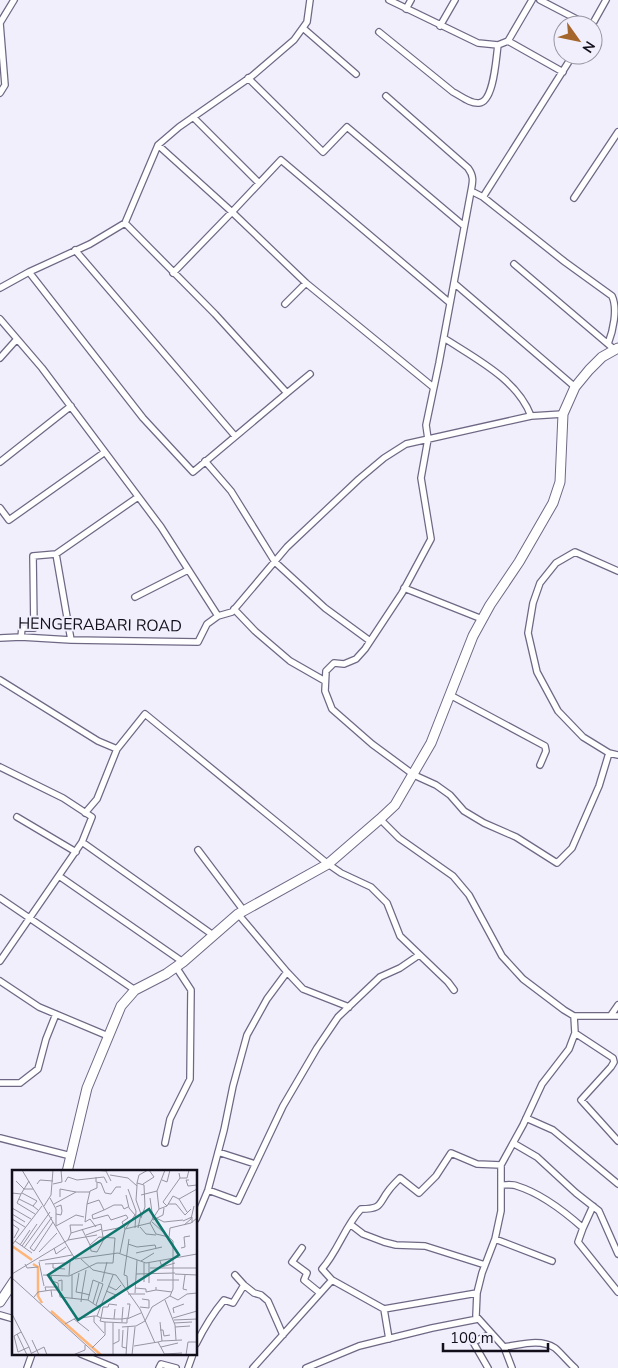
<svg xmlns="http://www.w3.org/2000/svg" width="618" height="1368" font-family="'Nunito Sans',sans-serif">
  <rect width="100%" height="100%" fill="#f2effc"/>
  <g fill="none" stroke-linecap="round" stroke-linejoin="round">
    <g stroke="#6f6885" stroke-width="8">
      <path id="minor" d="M 389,0 L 478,43 L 498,45 L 508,41 L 532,0
        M 540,0 L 588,25
        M 406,9 L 411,0
        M 592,25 L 606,0
        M 440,26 L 455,0
        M 303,28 L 356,74
        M 379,32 L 453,92 C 461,96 470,104 479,103 C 494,102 496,58 498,45
        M 508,41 L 563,72
        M 573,55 L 483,197 L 471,191 L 439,363 L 426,425 L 428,439 L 421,478 L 431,539 L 402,593 L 365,649 L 356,659 L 344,664 L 334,663 L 326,671 L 325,691 L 332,709 L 372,744 L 414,775 L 436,785 L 450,795 L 464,811 L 484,823 L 516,837 L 557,863 L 572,848 L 599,786 L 609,753 L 618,755
        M 248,78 L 323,152 L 347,127 L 464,226
        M 0,93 L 5,85 L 0,23 L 14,0
        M 386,96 L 468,168 C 474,176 473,181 471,191
        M 193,117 L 259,183
        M 158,145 L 232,212 L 281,160 L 450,303
        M 483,197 L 565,262 L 612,296 C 618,309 613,331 608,344
        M 574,198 L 618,132
        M 125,223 L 158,145 L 179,127 L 252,76 L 294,40 L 307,22 L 310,0
        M 75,250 L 235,436
        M 514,264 L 615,350
        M 173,273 L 232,212 L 306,283 L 433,387
        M 454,283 L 575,387
        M 0,288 L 29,272 L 90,244 L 125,223 L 215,314 L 287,393 L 193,472 L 143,418 L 29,272
        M 285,304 L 306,283
        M 0,319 L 42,368 L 161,527 L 218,616
        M 444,338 C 476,359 517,379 531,416
        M 0,358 L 17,339
        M 287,393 L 310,374
        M 205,461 L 231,491 L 275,562 L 325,608 L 370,641
        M 0,462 L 71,406
        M 0,508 L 9,520 L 105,452
        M 404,588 L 482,619
        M 135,597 L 188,570
        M 234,609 L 255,631 L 290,661 L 325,681
        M 21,637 L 22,628 L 34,628 L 33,556 L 56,554
        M 0,638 L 21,637 L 71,640 L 198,642 L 207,624 L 218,616 L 232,612 L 287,547 L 359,479 L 384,458 L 406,444 L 531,416 L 563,414
        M 71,640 L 56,554 L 138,497
        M 0,680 L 98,741 L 117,749 L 145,714 L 328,864 L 341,873 L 371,887 L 387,903 L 400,936 L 448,982 L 454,990
        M 450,695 L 545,746 L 546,751 L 540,765
        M 609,753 L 583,737 L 558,711 L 537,672 L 528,633 L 533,603 L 540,583 L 556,563 L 575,552 L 618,571
        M 0,767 L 63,798 L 92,817 L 82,842 L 213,935
        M 85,813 L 97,799 L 117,749
        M 17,817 L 76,852
        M 380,819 L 399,838 L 453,876 L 469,895 L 502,956 L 523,979 L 564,1010 L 574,1016 L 575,1033 L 569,1049 L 542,1084 L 523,1125 L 501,1165 L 501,1211 L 495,1239 L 482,1273 L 477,1293 L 476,1316 L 504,1347 L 512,1368
        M 198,850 L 244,911
        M 59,876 L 183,962
        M 0,898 L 135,990
        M 238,914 L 287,972 L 303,989 L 349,1007
        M 0,961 L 82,842
        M 0,981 L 39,1007 L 108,1036
        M 611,1015 L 618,1005
        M 574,1016 L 618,1016
        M 575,1033 L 613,1058 L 614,1062 L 611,1067 L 581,1100 L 618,1141
        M 0,1083 L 20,1083 L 38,1069 L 46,1039 L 56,1014
        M 526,1118 L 553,1130 L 618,1184
        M 0,1138 L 71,1156
        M 165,1143 L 170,1119 L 190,1079 L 191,990 L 176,967
        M 513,1143 L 537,1157 L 576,1193 L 599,1211 L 618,1254
        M 218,1152 L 255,1164
        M 502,1185 C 507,1185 513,1184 517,1186 C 540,1193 565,1212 583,1228 L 593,1206
        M 208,1190 L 238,1201 L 283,1106 L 317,1048 L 338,1017 L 380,977 L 400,968 L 419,955
        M 196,1219 L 208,1190 L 224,1130 L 233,1086 L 247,1035 L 267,999 L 287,972
        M 350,1224 L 363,1234 L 384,1242 L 396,1245 L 425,1246 L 485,1265
        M 583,1228 L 578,1242 L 618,1292
        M 495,1239 L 552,1261
        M 302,1248 L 292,1262 L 307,1273 L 304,1280 L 320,1293
        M 332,1280 L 322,1269 C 338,1251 345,1226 361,1209 C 383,1209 378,1204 389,1190 C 392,1186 396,1182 400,1178 L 419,1193 L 436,1176 L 451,1153 L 477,1164 L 501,1165
        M 244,1285 L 254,1293 L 261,1295 L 268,1301 L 283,1335
        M 384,1309 L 389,1339
        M 0,1315 L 14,1319
        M 196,1344 C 204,1328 213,1313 224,1300 L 233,1303 L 244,1285 L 235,1275
        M 504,1347 C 520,1345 540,1338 555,1348 C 562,1354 568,1362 575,1368
        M 81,1354 L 115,1368
        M 27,1368 L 32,1354
        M 159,1368 L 161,1364 L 176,1368
        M 188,1368 L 193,1354
        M 253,1368 L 332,1280 L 384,1309 L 477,1293
        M 306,1368 L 359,1346 L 432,1328 L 478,1319
        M 488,1368 L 473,1342 L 491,1334"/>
    </g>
    <g stroke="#6f6885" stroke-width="11">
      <path id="secondary" d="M 67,1172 L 87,1088 L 121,1006 L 135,990 L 166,974 L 183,962 L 238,914 L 328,864 L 380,819 L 395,805 L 431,743 L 473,636 L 490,605 L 519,562 L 553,503 L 560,482 L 563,414 L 575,387 L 589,370 L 602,357 L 618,348
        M 0,1302 L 14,1281"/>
    </g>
    <use href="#minor" stroke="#fff" stroke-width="5.5"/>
    <use href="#secondary" stroke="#fff" stroke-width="9"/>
  </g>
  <g text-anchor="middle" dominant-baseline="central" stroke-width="4" stroke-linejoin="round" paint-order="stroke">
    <g font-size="16" fill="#120f1a" stroke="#f2effc">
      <text transform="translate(100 625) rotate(1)">HENGERABARI ROAD</text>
    </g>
  </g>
  <g transform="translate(12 1170)">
    <rect width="185" height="185" fill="#f2effc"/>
    <path fill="none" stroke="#fdb578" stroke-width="2.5" d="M 0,76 L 20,90M 21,94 L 26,97 L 26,126 L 30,133M 39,141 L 89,185"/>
    <path fill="none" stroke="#9895a2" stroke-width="1" d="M 10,0 L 63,89 L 106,83 L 134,93 L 185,84M 82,0 L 94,1 L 99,11M 98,5 L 116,8 L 125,16 L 124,30 L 129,44 L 126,58M 84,7 L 84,12 L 89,13 L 93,23 L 99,24 L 104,17 L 109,17M 168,8 L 175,8 L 177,0M 150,10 L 155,12 L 158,0M 177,10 L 174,10 L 176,16 L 185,15M 4,11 L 12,19 L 21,19M 53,12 L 56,7 L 65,10 L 92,7 L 95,13M 85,13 L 85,18 L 78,21 L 75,34 L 87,30 L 92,40 L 80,45 L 81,49 L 96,45 L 99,50 L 114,45 L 116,48 L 110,52 L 113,59M 125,13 L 127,5 L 136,0M 25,14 L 28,10 L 41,11M 41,14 L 50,12 L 49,0M 131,14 L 142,7 L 137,0M 125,16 L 125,13 L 132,15 L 133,37 L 129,48M 116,19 L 124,41 L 123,58M 0,23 L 9,24 L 17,11M 10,23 L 25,31 L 21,36 L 26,40M 9,24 L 5,33 L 23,44M 114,25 L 117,38 L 123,45 L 114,58M 129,25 L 145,21M 48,27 L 48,19 L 64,22M 38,28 L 44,39 L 44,56M 138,28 L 141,49M 7,29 L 21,36M 167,29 L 175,42M 42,34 L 64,22 L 78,22M 75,34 L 73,52 L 78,49 L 84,57M 156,34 L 164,34 L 173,45 L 179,39M 32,36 L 39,25 L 41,0M 155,36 L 161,26 L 167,29 L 185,19M 44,37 L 49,35 L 50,41 L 49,45 L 44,44M 0,38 L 19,49M 147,39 L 145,21 L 153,0M 92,40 L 102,35 L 110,35 L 112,39 L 116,37M 0,44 L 13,52M 40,47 L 18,78 L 22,81 L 41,52M 144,48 L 152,52 L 171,50M 0,49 L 13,57M 141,50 L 151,45 L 152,38M 171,51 L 180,47 L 180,53M 138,53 L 144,64 L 157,67 L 158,58 L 179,53 L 185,48M 0,54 L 7,59 L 2,68M 172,55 L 179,49 L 182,36M 44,56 L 64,45 L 72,47M 128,57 L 134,64 L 144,65M 91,61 L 111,57M 59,63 L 58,55 L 71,55M 74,65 L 90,59M 56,70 L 59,63 L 89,54 L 91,67M 3,71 L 20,83M 116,74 L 125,77 L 143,75 L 144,78M 0,75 L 30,36M 8,75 L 18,60M 78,75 L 79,81 L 85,82 L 92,69M 10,76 L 25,54M 12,78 L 38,42M 42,78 L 44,84 L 54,77M 169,78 L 173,77 L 172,67 L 178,66M 27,82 L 45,63M 108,83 L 113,59 L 138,53 L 147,39 L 155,36 L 151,32 L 168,8 L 167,3M 124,83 L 150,77M 69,89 L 81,100 L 104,105 L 128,139 L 143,173M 27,91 L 60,85M 129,91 L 142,83M 148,91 L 150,97 L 163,93M 27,92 L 32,116M 13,94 L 15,98 L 26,97M 33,94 L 53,93M 41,94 L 41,98 L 53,99M 138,98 L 185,98M 74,100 L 70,123 L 78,125M 67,103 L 64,122 L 70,123 L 69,132M 0,104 L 56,70 L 85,65M 124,104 L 163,103M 163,104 L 185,105M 31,105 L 57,106 L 85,93 L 101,93 L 103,68 L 87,67 L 78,75 L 70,59M 39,105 L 40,111 L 46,113 L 48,127 L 76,130M 57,105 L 58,91 L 62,89M 173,105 L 171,119 L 175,120M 0,108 L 85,185M 145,110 L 167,110M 46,111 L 50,110 L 50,121M 90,112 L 95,92M 132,112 L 132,93M 137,113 L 137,93M 96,116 L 104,120 L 109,115M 144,117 L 144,120 L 160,122M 123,118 L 134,119 L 134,122 L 144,120M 116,120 L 115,106 L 112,105 L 117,69M 34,121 L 33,117 L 47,117M 94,121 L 104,125 L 102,129M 123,123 L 125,90M 116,124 L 133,124M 158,126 L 166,130 L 175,124 L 185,123M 22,127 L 26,122 L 39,120M 40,127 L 39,120 L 47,120M 60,128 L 60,105M 153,130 L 163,155 L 164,170M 81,133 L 87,113M 84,135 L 91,114 L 81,110 L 76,130 L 85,136 L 89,137M 128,137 L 137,138 L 137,130 L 130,129M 162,143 L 161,138 L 172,134M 0,144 L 17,177M 85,146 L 89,148 L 91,137 L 96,137 L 97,134 L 105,135M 161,148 L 185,141M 62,149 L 82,146M 102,149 L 110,149 L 111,137M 162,150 L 185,149M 93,152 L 88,151 L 89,148 L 102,149 L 103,139M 110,152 L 110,149 L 116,148 L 118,134 L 115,134M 101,153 L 101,185M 162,153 L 180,152M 53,154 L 62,149 L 77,161M 110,157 L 124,156 L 133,151 L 140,137 L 158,126 L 161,119 L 161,71 L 140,52M 163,157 L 178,156M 111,160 L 110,177 L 114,178M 148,160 L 151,160 L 152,166 L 158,165M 9,162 L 2,166 L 6,182 L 17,177 L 20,185M 92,163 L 82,152 L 82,146 L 85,146 L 101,105M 5,164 L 15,185M 20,170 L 27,185M 150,171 L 170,170M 146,172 L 150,171 L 148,152M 101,174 L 107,171 L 107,159M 122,176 L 146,172 L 153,185M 149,177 L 166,173M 80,178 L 93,165 L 93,152 L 115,153 L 115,149 L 129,143M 20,183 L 32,177 L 35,185M 153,184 L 170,183M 61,185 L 73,180 L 73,175M 114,185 L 116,157M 120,185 L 123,157M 174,185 L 176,172 L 185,172"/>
    <path fill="#0f766e" fill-opacity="0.15" stroke="#0f766e" stroke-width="2.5" d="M 137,39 L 167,85 L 66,150 L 36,105 Z"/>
    <rect width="185" height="185" fill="none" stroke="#120f1a" stroke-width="2.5"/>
  </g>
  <g transform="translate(578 40) rotate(123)"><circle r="24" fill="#f2effc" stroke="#9895a2"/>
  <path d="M0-4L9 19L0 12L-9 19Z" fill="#a5662d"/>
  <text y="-8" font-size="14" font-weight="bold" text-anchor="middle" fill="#120f1a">N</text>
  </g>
  <path d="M443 1343v8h105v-8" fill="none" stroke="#120f1a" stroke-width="2.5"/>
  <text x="450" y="1343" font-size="15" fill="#120f1a" stroke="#f2effc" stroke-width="4" paint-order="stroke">100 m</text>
</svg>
